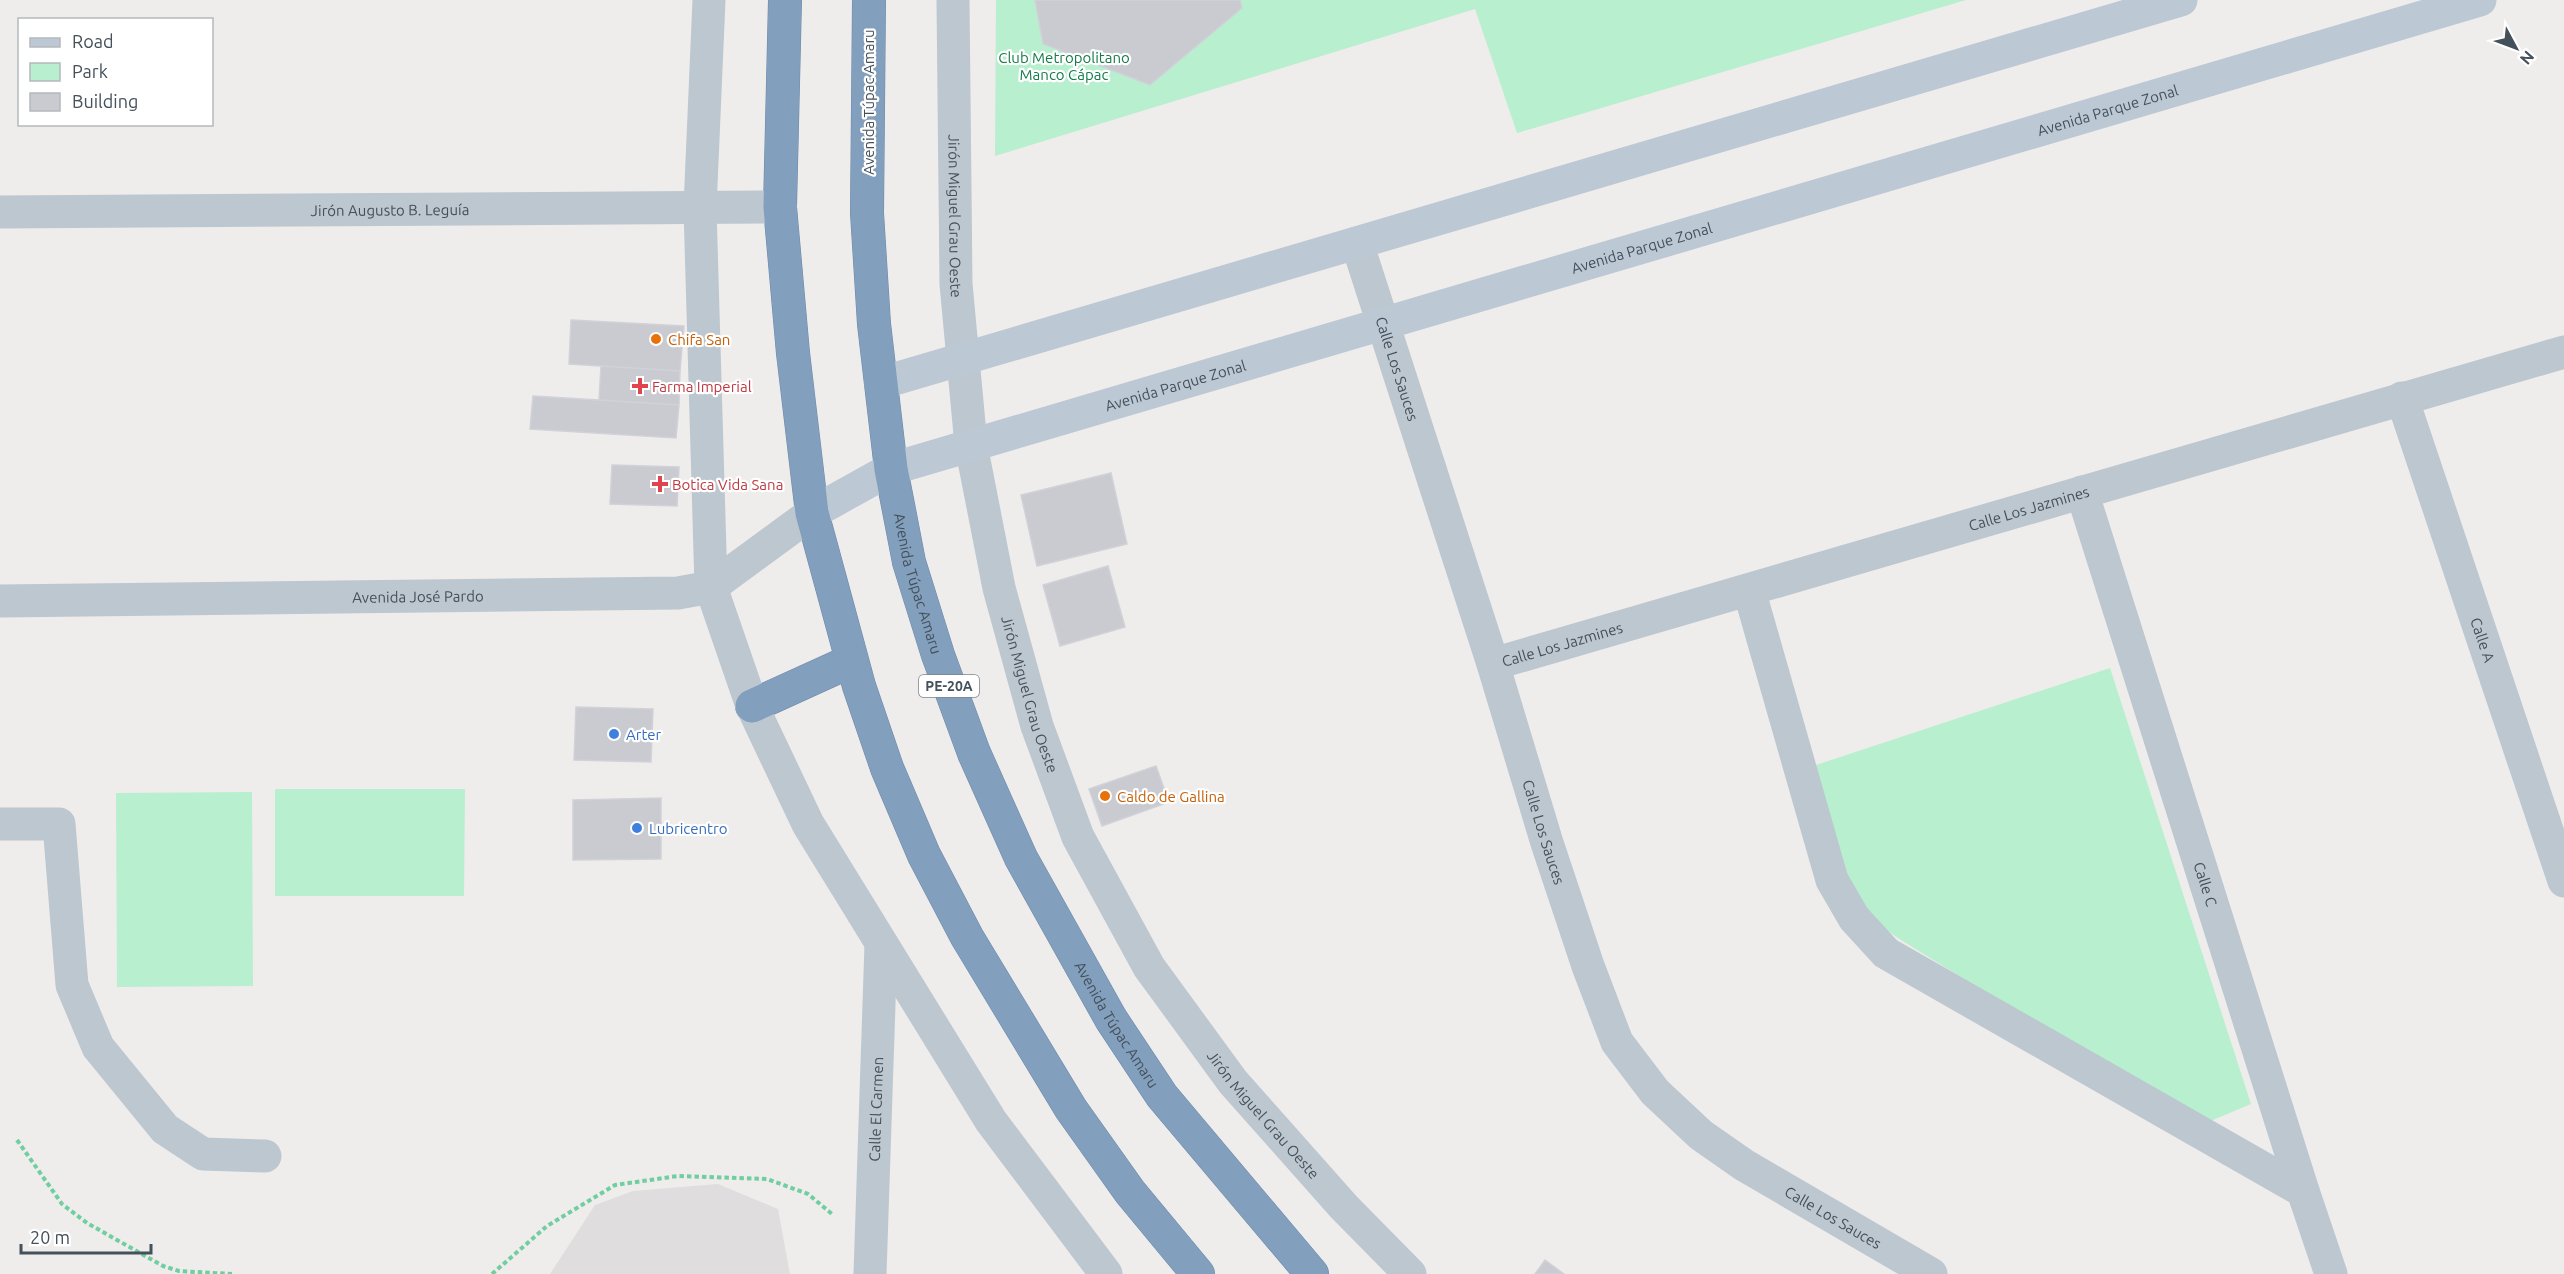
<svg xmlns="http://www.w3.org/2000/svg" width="2564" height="1274" font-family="Ubuntu,sans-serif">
  <rect width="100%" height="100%" fill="#efecec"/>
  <path fill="#e0ddde" d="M 718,1184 L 778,1209 L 790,1274 L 550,1274 L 595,1205 L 633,1191 Z"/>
  <path fill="#b8efce" d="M 996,0 L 1966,0 L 1517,133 L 1475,9 L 995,156 Z
    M 2110,668 L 2251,1104 L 2201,1125 L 1901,940 L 1865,916 L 1844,887 L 1810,767 Z
    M 275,789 L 465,789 L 464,896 L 275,896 Z
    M 252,792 L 253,986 L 117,987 L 116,793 Z"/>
  <path fill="#c9cbd1" stroke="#d0d2d8" stroke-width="1.5" d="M 1035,0 L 1240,0 L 1242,8 L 1150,85 L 1043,44 Z
    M 571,320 L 684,326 L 680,371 L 569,364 Z
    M 601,366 L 680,371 L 679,405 L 599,400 Z
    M 533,396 L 679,405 L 676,438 L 530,429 Z
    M 612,465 L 679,467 L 677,506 L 610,504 Z
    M 1111,473 L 1127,544 L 1037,566 L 1021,495 Z
    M 1108,566 L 1125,627 L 1060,646 L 1043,585 Z
    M 576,707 L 653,709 L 651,762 L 574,760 Z
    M 1156,766 L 1169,802 L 1102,826 L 1089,789 Z
    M 661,798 L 661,859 L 573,860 L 573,800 Z
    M 1545,1260 L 1564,1274 L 1535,1274 Z"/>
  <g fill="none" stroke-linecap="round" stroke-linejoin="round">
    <g stroke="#6d8aa9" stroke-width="34">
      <g id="highway">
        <path d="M 785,0 L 780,207 L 793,353 L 812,513 L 859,686 L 887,768 L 924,855 L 967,937 L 1071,1109 L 1130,1192 L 1198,1274"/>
        <path id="s10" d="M 869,0 L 867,213 L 874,324 L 891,469 L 909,562 L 938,655 L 974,753 L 1021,858 L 1111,1019 L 1162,1096 L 1312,1274"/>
        <path d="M 752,706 L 851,661"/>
      </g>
    </g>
    <path stroke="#70cea0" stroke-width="4" stroke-dasharray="4.5 3" stroke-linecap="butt" d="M 17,1140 L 62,1204 L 87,1223 L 163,1266 L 179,1271 L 232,1274
      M 492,1274 L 547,1226 L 615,1185 L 678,1176 L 767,1179 L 808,1194 L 832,1214"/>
    <g stroke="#bcc7cf" stroke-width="33">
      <path d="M 709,0 L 700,208 L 711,587 L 752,706 L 808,824 L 991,1121 L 1106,1274"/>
      <path id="s1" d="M 953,0 L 956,284 L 971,445 L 999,588 L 1037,726 L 1078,837 L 1149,967 L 1233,1082 L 1344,1207 L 1410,1274"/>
      <path id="s2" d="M 0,212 L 780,207"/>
      <path id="s3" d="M 1357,243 L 1493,664 L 1547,843 L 1588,966 L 1617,1042 L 1655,1092 L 1701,1135 L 1744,1165 L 1931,1274"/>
      <path id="s4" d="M 2402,398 L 2564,881"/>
      <path id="s5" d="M 2082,492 L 2303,1191 L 2331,1274"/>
      <path d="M 1749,590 L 1832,880 L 1854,918 L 1886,953 L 2303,1191"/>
      <path id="s6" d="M 0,601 L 678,593 L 711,587 L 812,513"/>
      <path id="s7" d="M 1493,664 L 2564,352"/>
      <path d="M 0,824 L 59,824 L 72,985 L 98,1047 L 165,1129 L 203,1154 L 265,1156"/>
      <path id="s8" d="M 870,1274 L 881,944"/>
    </g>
    <g stroke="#bcc8d4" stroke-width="33">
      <path d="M 881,383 L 2181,0"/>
      <path id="s9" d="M 812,513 L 891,469 L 2480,0"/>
    </g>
    <use href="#highway" stroke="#829fbd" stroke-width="33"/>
  </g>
  <g fill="#e8710a" stroke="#fff" stroke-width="2">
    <circle cx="656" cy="339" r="6"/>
    <circle cx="1105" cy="796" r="6"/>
  </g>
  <g fill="#e0444e" stroke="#fff" stroke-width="2">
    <path d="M637 377h6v6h6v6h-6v6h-6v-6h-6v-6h6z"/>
    <path d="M657 475h6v6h6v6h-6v6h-6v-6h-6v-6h6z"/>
  </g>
  <g fill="#3f7fe0" stroke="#fff" stroke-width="2">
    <circle cx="614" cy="734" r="6"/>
    <circle cx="637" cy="828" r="6"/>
  </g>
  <g text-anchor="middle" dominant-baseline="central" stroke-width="4.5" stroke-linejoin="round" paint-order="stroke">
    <rect fill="#fff" stroke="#7c848c" stroke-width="1.5" x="919" y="675" width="60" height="22" rx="4.5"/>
    <g font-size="14" font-weight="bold" fill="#44505a">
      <text x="949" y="686">PE-20A</text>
    </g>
    <g font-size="15" fill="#147c48" stroke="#fff">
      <text x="1064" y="57">Club Metropolitano<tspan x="1064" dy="17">Manco Cápac</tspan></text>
    </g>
    <g font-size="15" fill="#44505a" stroke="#fff">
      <text transform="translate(868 102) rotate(-90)">Avenida Túpac Amaru</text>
      <text stroke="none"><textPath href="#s9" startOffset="1359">Avenida Parque Zonal</textPath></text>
      <text stroke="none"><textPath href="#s2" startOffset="390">Jirón Augusto B. Leguía</textPath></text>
      <text stroke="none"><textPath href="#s1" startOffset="216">Jirón Miguel Grau Oeste</textPath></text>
      <text stroke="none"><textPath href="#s9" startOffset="873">Avenida Parque Zonal</textPath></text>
      <text stroke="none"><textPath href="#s3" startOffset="132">Calle Los Sauces</textPath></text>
      <text stroke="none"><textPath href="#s9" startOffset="387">Avenida Parque Zonal</textPath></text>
      <text stroke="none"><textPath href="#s7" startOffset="558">Calle Los Jazmines</textPath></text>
      <text stroke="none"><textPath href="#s10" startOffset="588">Avenida Túpac Amaru</textPath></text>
      <text stroke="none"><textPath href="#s6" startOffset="418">Avenida José Pardo</textPath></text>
      <text stroke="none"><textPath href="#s4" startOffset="255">Calle A</textPath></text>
      <text stroke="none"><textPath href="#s7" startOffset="72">Calle Los Jazmines</textPath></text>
      <text stroke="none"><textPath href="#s1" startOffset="702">Jirón Miguel Grau Oeste</textPath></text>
      <text stroke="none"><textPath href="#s3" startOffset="618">Calle Los Sauces</textPath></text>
      <text stroke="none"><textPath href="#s5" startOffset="411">Calle C</textPath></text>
      <text stroke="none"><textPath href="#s10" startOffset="1074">Avenida Túpac Amaru</textPath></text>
      <text stroke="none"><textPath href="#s8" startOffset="165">Calle El Carmen</textPath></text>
      <text stroke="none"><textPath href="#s1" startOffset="1188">Jirón Miguel Grau Oeste</textPath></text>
      <text stroke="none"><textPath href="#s3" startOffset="1122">Calle Los Sauces</textPath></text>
    </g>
    <g font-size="15" fill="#c56008" stroke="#fff" text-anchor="start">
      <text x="668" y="339">Chifa San</text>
      <text x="1117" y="796">Caldo de Gallina</text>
    </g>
    <g font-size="15" fill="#be3a42" stroke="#fff" text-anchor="start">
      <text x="652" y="386">Farma Imperial</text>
      <text x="672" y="484">Botica Vida Sana</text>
    </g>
    <g font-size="15" fill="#366cbe" stroke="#fff" text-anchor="start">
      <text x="626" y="734">Arter</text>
      <text x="649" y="828">Lubricentro</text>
    </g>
  </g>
  <rect x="18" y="18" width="195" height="108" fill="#ffffff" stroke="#b4b9bd" stroke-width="1.5"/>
  <rect x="30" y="38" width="30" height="9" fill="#bcc8d4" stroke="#b4b9bd" stroke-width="1.5"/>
  <text x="72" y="48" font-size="18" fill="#44505a">Road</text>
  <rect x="30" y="63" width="30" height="18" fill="#b8efce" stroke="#b4b9bd" stroke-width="1.5"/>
  <text x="72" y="78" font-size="18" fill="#44505a">Park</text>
  <rect x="30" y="93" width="30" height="18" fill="#c9cbd1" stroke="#b4b9bd" stroke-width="1.5"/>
  <text x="72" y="108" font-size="18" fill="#44505a">Building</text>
  <g transform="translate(2516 48) rotate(131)" stroke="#ffffff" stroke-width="4.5" paint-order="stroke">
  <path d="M0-4.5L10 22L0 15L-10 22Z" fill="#44505a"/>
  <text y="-9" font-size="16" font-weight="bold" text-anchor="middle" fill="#44505a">N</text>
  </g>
  <path d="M21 1244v9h130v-9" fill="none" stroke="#44505a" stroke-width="3"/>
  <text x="30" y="1244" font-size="18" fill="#44505a" stroke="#ffffff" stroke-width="4.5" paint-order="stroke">20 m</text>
</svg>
